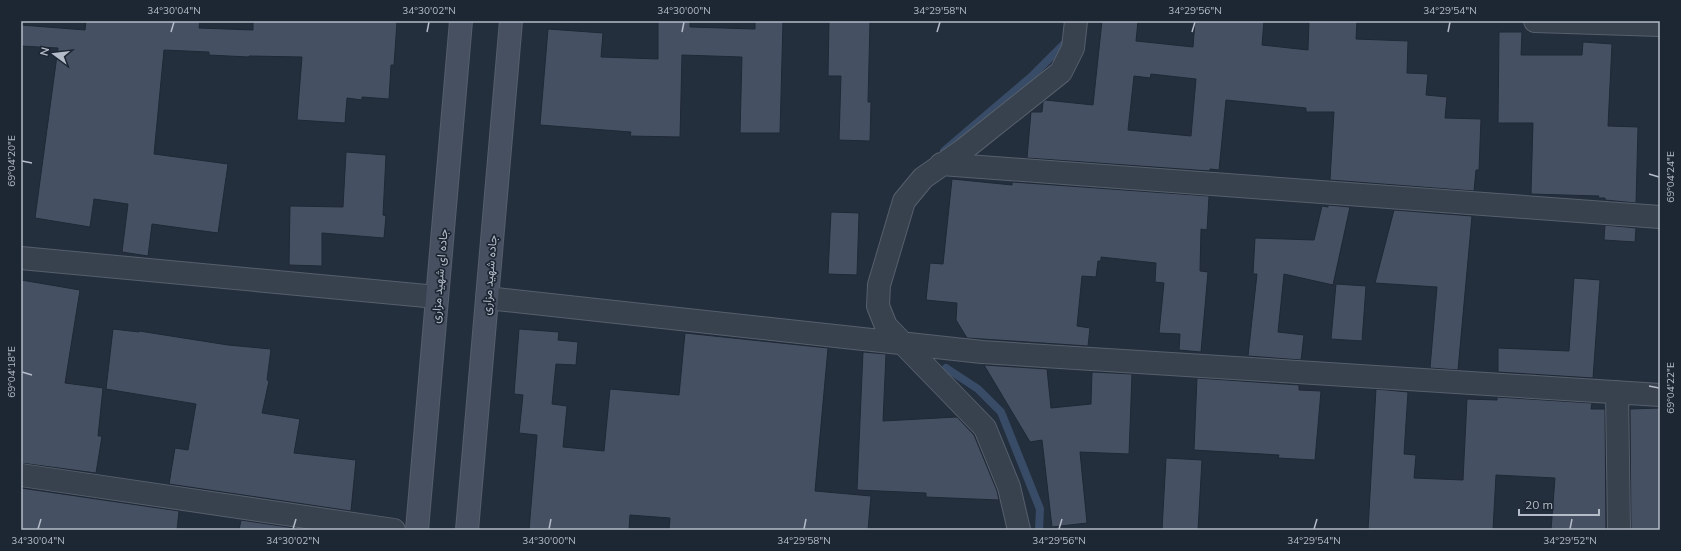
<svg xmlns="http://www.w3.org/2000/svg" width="1681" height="551" font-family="Mulish,Vazirmatn,sans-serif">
  <rect width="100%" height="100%" fill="#242f3e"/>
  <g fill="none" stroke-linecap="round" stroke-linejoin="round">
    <path stroke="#394c67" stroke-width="8" d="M 944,151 L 1031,77 L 1065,43 L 1067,37
      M 946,368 L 978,389 L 1001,412 L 1040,509 L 1039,530"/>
  </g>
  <path fill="#455162" stroke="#1f2835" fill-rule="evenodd" d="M 86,21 L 200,21 L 199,28 L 253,30 L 253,21 L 375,21 L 397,22 L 394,65 L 391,65 L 389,99 L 362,97 L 362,100 L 347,98 L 345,123 L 297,120 L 302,57 L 249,56 L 249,57 L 209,55 L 209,52 L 164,50 L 154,154 L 228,164 L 218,233 L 152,224 L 148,256 L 122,252 L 128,204 L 94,199 L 90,227 L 35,218 L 58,48 L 21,46 L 21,25 L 85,30 Z
    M 658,21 L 690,21 L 690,27 L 755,29 L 755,21 L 783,21 L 780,133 L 740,133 L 742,57 L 682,55 L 680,137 L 630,136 L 631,132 L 540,125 L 548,29 L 603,33 L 601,57 L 658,59 Z
    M 829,21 L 870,21 L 868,102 L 871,102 L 870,141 L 839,140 L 841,76 L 828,76 Z
    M 1102,21 L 1138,21 L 1136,41 L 1193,47 L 1195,21 L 1264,21 L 1262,45 L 1308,50 L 1309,21 L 1357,21 L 1356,39 L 1408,41 L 1407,73 L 1428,74 L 1426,95 L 1447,97 L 1445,118 L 1481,119 L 1479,170 L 1476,170 L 1474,191 L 1330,180 L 1334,112 L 1306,112 L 1306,108 L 1226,100 L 1219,170 L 1210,169 L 1210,171 L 1027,158 L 1031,112 L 1042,112 L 1043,102 L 1045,100 L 1093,105 ZM 1151,74 L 1196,79 L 1191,136 L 1128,130 L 1134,76 L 1150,78 Z
    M 1499,32 L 1522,32 L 1521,55 L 1582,55 L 1583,42 L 1612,44 L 1608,126 L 1638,127 L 1636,203 L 1605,200 L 1605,198 L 1598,198 L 1599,196 L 1531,194 L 1533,123 L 1498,123 Z
    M 346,152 L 386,155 L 383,215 L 386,216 L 384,238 L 322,233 L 322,266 L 289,265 L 290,206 L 343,207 Z
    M 952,179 L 1012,185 L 1012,182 L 1209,196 L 1207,230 L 1201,229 L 1200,271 L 1208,272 L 1201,352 L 1179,350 L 1180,334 L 1159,333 L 1164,283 L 1155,282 L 1156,263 L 1101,257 L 1101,261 L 1098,261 L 1096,277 L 1082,276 L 1077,326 L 1090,328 L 1088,346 L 967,338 L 956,320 L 957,303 L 926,300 L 930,263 L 943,264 Z
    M 1328,205 L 1350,207 L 1333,285 L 1284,274 L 1278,332 L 1304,335 L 1301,360 L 1248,356 L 1257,274 L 1253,274 L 1255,238 L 1314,240 L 1322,206 L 1328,207 Z
    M 1394,210 L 1472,216 L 1458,370 L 1430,368 L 1437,287 L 1375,283 Z
    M 831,212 L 859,213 L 857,275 L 828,274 Z
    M 1605,225 L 1636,228 L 1635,242 L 1604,240 Z
    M 1574,278 L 1600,280 L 1593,378 L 1498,372 L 1498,348 L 1569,351 Z
    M 21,280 L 80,290 L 65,383 L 103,388 L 98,436 L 102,436 L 96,473 L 21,463 Z
    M 1336,284 L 1366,286 L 1362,341 L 1331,339 Z
    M 113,329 L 139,332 L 139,331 L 228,345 L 271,349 L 267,380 L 269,381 L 262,413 L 300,419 L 294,453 L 356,460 L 351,511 L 169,484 L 175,448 L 188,450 L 196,404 L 106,389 Z
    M 519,329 L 559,332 L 558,340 L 578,342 L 576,365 L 556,364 L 552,404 L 567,406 L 563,447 L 604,451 L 610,389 L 679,395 L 685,333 L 828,348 L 815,491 L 871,496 L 868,530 L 669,530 L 670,518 L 630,515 L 629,530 L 529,530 L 537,435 L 519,433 L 523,395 L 514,394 Z
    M 863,352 L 886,354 L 883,421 L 957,417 L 974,435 L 997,491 L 999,500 L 926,497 L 926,493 L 857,490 Z
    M 984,365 L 1047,369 L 1051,408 L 1091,404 L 1092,372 L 1132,374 L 1129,454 L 1080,452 L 1087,523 L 1052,527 L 1042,440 L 1030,442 Z
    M 1197,378 L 1299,385 L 1299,390 L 1321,391 L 1315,460 L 1278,458 L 1279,455 L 1194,450 Z
    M 1376,389 L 1408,392 L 1404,454 L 1416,455 L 1414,478 L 1463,480 L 1467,399 L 1497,400 L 1497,397 L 1592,403 L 1591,409 L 1605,409 L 1606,530 L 1551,530 L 1555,478 L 1496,475 L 1493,530 L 1368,530 Z
    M 1660,408 L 1660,530 L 1631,530 L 1630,409 Z
    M 1166,458 L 1202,460 L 1198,530 L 1162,530 Z
    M 21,488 L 179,511 L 177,530 L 21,530 Z
    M 241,520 L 308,530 L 239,530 Z"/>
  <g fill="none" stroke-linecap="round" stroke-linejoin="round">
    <g stroke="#565f6c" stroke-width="24">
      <path id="minor" d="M 1535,21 L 1660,25
        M 941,164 L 1660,217
        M 21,258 L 437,297
        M 487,298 L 982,352 L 1660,395
        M 1617,392 L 1619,530
        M 21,475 L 394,530
        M 1019,530 L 1009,487 L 985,428 L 886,326 L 878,306 L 879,285 L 904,201 L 923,178 L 963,150 L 1061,72 L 1073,48 L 1076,21"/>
    </g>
    <g stroke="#565f6c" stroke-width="24">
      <path id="secondary" d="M 417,530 L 461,21
        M 467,530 L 511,21"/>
    </g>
    <use href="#minor" stroke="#38414e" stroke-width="22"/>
    <use href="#secondary" stroke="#465061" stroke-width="22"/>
  </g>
  <path fill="none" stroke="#b4bcc9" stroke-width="1.5" d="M 171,32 L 174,22M 427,32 L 429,22M 682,32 L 684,22M 937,32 L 940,22M 1192,32 L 1195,22M 1448,32 L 1450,22M 22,161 L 32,163M 1649,174 L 1659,177M 22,372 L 32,375M 1649,386 L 1659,388M 38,529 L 41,519M 293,529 L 296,519M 549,529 L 551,519M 804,529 L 806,519M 1059,529 L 1062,519M 1314,529 L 1317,519M 1570,529 L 1572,519"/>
  <g text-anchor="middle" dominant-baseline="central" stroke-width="3.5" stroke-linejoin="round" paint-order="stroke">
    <g font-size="12" fill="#b4bcc9" stroke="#1d2633">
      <text transform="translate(489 275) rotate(-85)">جاده شهید مزاری</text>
      <text transform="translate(439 276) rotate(-85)">جاده ای شهید مزاری</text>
    </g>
  </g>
  <rect width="1681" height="551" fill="none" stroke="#1d2633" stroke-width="44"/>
  <g transform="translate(54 54) rotate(285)" stroke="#1d2633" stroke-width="3" paint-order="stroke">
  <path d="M0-3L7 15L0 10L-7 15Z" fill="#b4bcc9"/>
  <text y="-6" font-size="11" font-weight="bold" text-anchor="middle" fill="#b4bcc9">N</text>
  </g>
  <path d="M1519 509v6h80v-6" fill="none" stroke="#b4bcc9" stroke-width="2"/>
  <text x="1525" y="509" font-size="12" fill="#b4bcc9" stroke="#1d2633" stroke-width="3" paint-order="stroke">20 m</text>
  <rect x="22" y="22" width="1637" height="507" fill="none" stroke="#b4bcc9" stroke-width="1.5"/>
  <g font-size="10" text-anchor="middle" fill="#b4bcc9">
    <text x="174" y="14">34°30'04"N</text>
    <text x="429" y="14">34°30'02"N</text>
    <text x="684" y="14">34°30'00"N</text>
    <text x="940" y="14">34°29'58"N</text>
    <text x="1195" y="14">34°29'56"N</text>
    <text x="1450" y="14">34°29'54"N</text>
    <text transform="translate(11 161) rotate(-90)" y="4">69°04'20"E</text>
    <text transform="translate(1670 177) rotate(-90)" y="4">69°04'24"E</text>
    <text transform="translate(11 372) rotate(-90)" y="4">69°04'18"E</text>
    <text transform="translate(1670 388) rotate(-90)" y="4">69°04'22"E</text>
    <text x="38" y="544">34°30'04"N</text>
    <text x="293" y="544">34°30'02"N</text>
    <text x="549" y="544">34°30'00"N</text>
    <text x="804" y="544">34°29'58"N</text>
    <text x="1059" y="544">34°29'56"N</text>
    <text x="1314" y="544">34°29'54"N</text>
    <text x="1570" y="544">34°29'52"N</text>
  </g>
</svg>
